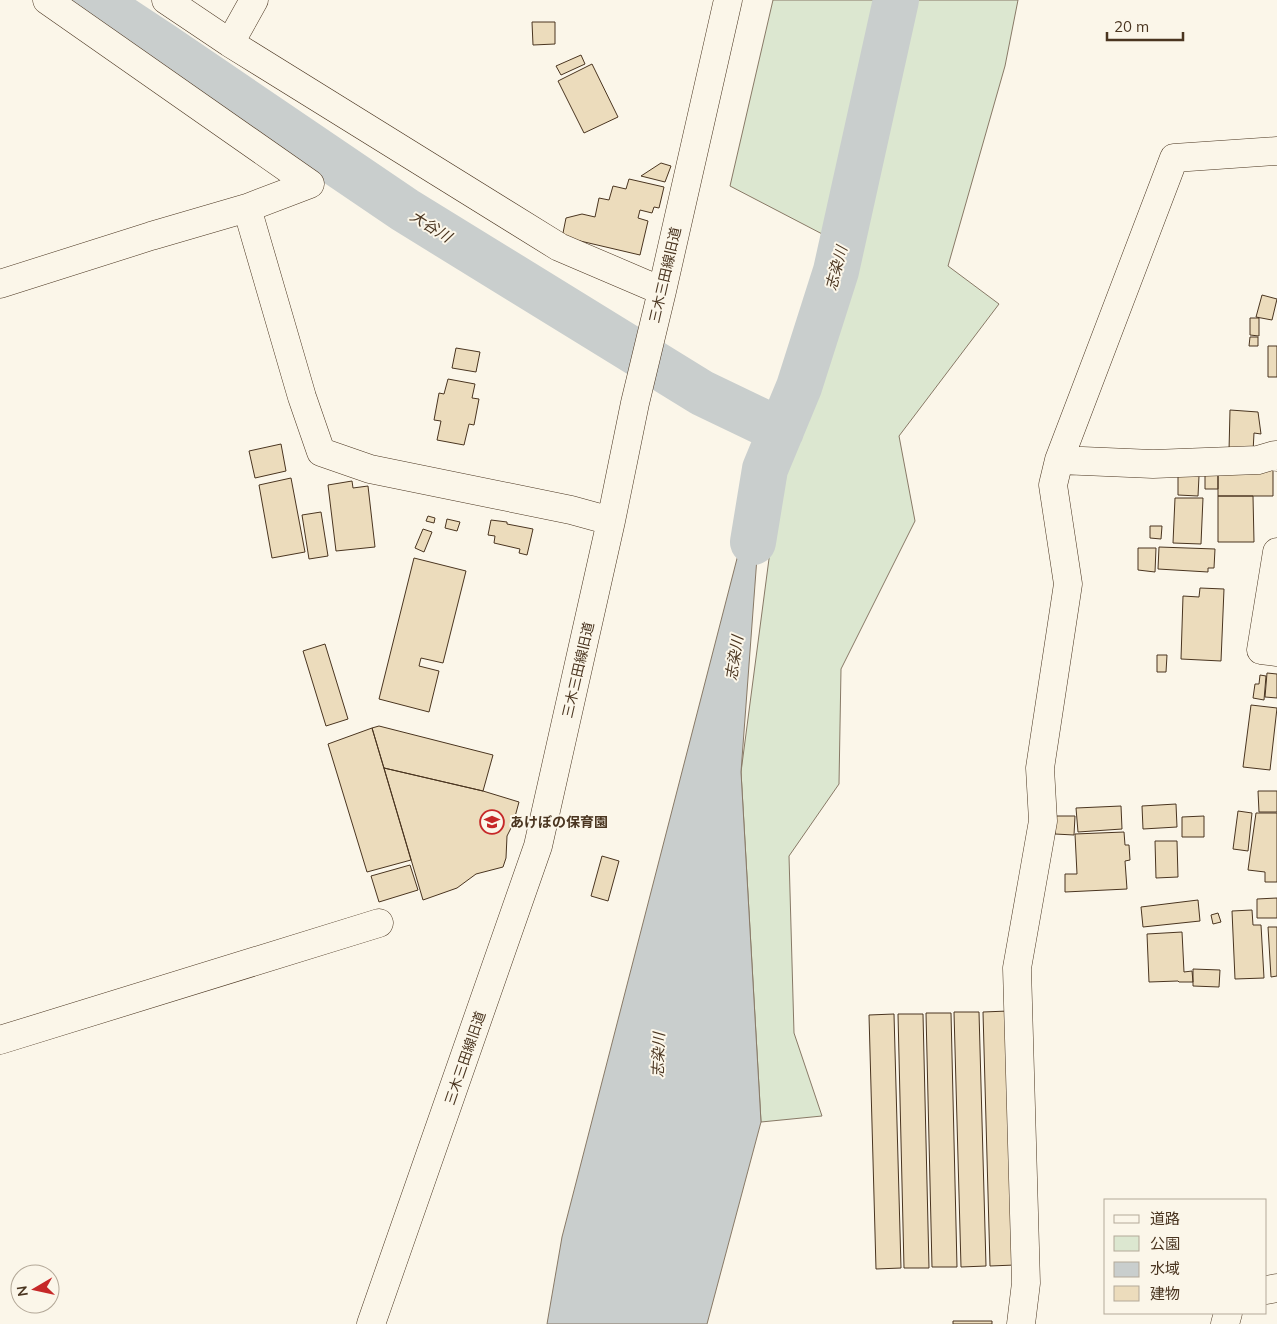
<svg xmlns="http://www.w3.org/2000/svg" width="1277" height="1324" font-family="Mulish,'Noto Sans JP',sans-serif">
  <rect width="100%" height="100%" fill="#fbf6e9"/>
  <path fill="#dce7d0" stroke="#887966" d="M 773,0 L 1018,0 L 1005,66 L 948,266 L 999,304 L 899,436 L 915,521 L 841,669 L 839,784 L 789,856 L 794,1033 L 822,1116 L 761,1122 L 741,772 L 775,513 L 851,249 L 730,186 Z"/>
  <path fill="#c9cecd" stroke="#887966" d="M 765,450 L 741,772 L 761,1122 L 707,1324 L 547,1324 L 562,1237 Z"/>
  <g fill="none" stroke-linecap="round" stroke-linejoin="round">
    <path stroke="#c9cecd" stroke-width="46" d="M 94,0 L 162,45 L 405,210 L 702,393 L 781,431
      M 753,542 L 765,469 L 799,387 L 836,271 L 896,0"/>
  </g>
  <path fill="#ecdcbc" stroke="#4a3520" d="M 532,22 L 555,22 L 555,44 L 533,45 Z
    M 581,55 L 585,64 L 561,75 L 556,66 Z
    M 592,64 L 618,117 L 584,133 L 558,81 Z
    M 661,163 L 671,166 L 665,182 L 641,176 Z
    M 629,179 L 664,187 L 659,208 L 654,207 L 652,213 L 640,210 L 638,218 L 648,221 L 640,255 L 576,240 L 562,238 L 566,218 L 582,214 L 595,217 L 599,198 L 609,200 L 613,186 L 626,189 Z
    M 1262,295 L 1277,299 L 1272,320 L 1256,317 Z
    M 1250,318 L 1259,318 L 1259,336 L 1250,335 Z
    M 1250,337 L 1258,337 L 1258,346 L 1249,346 Z
    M 1268,346 L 1277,346 L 1277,377 L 1268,377 Z
    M 456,348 L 480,352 L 476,372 L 452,368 Z
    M 448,379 L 475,384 L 472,398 L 479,399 L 474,425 L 469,424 L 464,445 L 437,440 L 441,421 L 434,420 L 439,393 L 444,394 Z
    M 1230,410 L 1258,412 L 1261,434 L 1254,433 L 1253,452 L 1229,451 Z
    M 281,444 L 286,471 L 255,478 L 249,451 Z
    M 1273,466 L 1273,496 L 1218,496 L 1218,470 Z
    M 1205,470 L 1218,470 L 1218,489 L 1205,489 Z
    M 1178,476 L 1199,476 L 1198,496 L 1178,495 Z
    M 291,478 L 305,552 L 272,558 L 259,485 Z
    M 352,481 L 353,488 L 368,486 L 375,547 L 336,551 L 328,485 Z
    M 1218,496 L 1253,496 L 1254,542 L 1218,542 Z
    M 1175,498 L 1203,498 L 1201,544 L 1173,543 Z
    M 321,512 L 328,556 L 309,559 L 302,515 Z
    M 428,516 L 435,518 L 434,523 L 426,521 Z
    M 447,519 L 460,522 L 457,531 L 445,528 Z
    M 491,520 L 507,522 L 507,524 L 533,529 L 527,555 L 519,553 L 520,549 L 494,543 L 495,536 L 488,535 Z
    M 1150,526 L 1162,526 L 1161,539 L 1150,538 Z
    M 423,529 L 432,532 L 424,552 L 415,548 Z
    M 1159,547 L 1215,549 L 1214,568 L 1208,568 L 1208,572 L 1158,569 Z
    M 1138,548 L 1156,548 L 1155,572 L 1138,570 Z
    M 414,558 L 466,571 L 443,663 L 421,658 L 419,666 L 439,671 L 429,712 L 379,699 Z
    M 1200,588 L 1224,589 L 1221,661 L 1181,659 L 1183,596 L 1199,597 Z
    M 325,644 L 348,719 L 326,726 L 303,651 Z
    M 1157,655 L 1167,655 L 1166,672 L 1157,672 Z
    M 1267,673 L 1277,674 L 1277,698 L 1265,697 Z
    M 1260,675 L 1266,676 L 1264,700 L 1253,698 L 1255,684 L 1259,684 Z
    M 1251,705 L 1277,708 L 1270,770 L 1243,767 Z
    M 379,726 L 493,755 L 483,791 L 384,768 L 372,728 Z
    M 372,728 L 411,860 L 367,872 L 328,744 Z
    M 384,768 L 483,791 L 519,802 L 513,824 L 507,836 L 506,858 L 503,867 L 476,874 L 457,888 L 423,900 Z
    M 1258,791 L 1277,791 L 1277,812 L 1259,812 Z
    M 1176,804 L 1177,827 L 1143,829 L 1142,806 Z
    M 1121,806 L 1122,829 L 1078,832 L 1076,808 Z
    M 1238,811 L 1252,813 L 1248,851 L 1233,849 Z
    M 1256,813 L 1277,813 L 1277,882 L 1265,882 L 1265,872 L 1248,870 Z
    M 1056,816 L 1075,816 L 1074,835 L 1055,834 Z
    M 1204,816 L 1204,837 L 1182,837 L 1182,817 Z
    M 1124,832 L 1125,845 L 1129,845 L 1130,860 L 1125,861 L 1127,889 L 1065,892 L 1065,874 L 1077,874 L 1075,834 Z
    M 1155,841 L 1177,841 L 1178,877 L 1156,878 Z
    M 602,856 L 619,861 L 608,901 L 591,896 Z
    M 410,865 L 418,890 L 379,902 L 371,876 Z
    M 1277,898 L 1277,918 L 1257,918 L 1257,899 Z
    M 1198,900 L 1200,921 L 1143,927 L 1141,907 Z
    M 1252,910 L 1253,925 L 1261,925 L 1264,978 L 1235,979 L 1232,911 Z
    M 1218,913 L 1221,922 L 1213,924 L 1211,915 Z
    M 1268,927 L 1277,927 L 1277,976 L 1271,977 Z
    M 1182,932 L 1184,972 L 1192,971 L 1193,982 L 1179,982 L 1178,981 L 1149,982 L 1147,934 Z
    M 1193,969 L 1220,970 L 1219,987 L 1193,986 Z
    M 1008,1011 L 1015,1265 L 990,1266 L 983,1012 Z
    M 954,1012 L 979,1012 L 986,1266 L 961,1267 Z
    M 926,1013 L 951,1013 L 957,1267 L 932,1267 Z
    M 894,1014 L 901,1268 L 876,1269 L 869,1015 Z
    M 898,1014 L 923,1014 L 929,1268 L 904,1268 Z
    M 953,1321 L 992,1321 L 992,1324 L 953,1324 Z"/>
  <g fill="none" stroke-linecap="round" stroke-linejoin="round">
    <g stroke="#4a3520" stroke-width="29">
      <path id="minor" d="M 47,0 L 310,184 L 247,208
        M 166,0 L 230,43 L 254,0
        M 230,43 L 559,247 L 662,291
        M 0,284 L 151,236 L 247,208 L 302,397 L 321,452 L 370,469 L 571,510 L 611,521
        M 1059,460 L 1153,464 L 1258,460 L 1275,455 L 1277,457
        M 1277,552 L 1261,650 L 1277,652
        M 0,1040 L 379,923
        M 1266,1290 L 1277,1288
        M 371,1324 L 538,846 L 611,521 L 635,403 L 662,291 L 728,0
        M 1021,1324 L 1026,1283 L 1017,968 L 1043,821 L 1040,768 L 1068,584 L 1053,485 L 1059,460 L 1174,158 L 1277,151
        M 1225,1324 L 1228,1313"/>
    </g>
    <use href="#minor" stroke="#fbf6e9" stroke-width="28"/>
  </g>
  <defs>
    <g id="school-ring" transform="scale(1.25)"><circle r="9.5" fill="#fbf6e9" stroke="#c62828" stroke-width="1.5"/><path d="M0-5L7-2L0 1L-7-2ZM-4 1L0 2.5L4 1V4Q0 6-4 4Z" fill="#c62828"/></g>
  </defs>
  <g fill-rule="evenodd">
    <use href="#school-ring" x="492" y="822"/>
  </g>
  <g text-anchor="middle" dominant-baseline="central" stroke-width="4" stroke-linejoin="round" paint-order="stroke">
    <g font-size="14" fill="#4a3520" stroke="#fbf6e9">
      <text transform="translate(665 275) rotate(-77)">三木三田線旧道</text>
      <text transform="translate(578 670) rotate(-77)">三木三田線旧道</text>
      <text transform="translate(465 1058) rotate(-71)">三木三田線旧道</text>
    </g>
    <g font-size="14" font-weight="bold" fill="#4a3520" stroke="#fbf6e9" text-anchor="start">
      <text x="510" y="822">あけぼの保育園</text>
    </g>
    <g font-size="15" font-style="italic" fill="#4a3520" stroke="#fbf6e9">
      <text transform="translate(431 226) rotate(32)">大谷川</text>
      <text transform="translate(836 268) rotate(-75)">志染川</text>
      <text transform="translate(734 658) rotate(-81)">志染川</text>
      <text transform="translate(658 1055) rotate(-88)">志染川</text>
    </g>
  </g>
  <rect x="1104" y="1199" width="162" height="115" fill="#fbf6e9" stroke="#b4a999"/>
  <rect x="1114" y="1215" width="25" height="8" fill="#fbf6e9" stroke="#b4a999"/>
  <text x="1150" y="1224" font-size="15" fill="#4a3520">道路</text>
  <rect x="1114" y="1236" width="25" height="15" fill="#dce7d0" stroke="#b4a999"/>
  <text x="1150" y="1249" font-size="15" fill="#4a3520">公園</text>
  <rect x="1114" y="1262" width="25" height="15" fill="#c9cecd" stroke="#b4a999"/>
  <text x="1150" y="1274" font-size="15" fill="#4a3520">水域</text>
  <rect x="1114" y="1286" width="25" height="15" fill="#ecdcbc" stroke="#b4a999"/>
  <text x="1150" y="1299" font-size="15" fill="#4a3520">建物</text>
  <g transform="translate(35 1289) rotate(261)"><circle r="24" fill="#fbf6e9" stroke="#b4a999"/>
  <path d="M0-4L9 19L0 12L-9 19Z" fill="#c62828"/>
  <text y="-8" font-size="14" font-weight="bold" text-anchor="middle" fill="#4a3520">N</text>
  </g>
  <path d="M1107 32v8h76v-8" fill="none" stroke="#4a3520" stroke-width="2.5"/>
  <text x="1114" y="32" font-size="15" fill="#4a3520" stroke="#fbf6e9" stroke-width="4" paint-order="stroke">20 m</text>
</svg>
